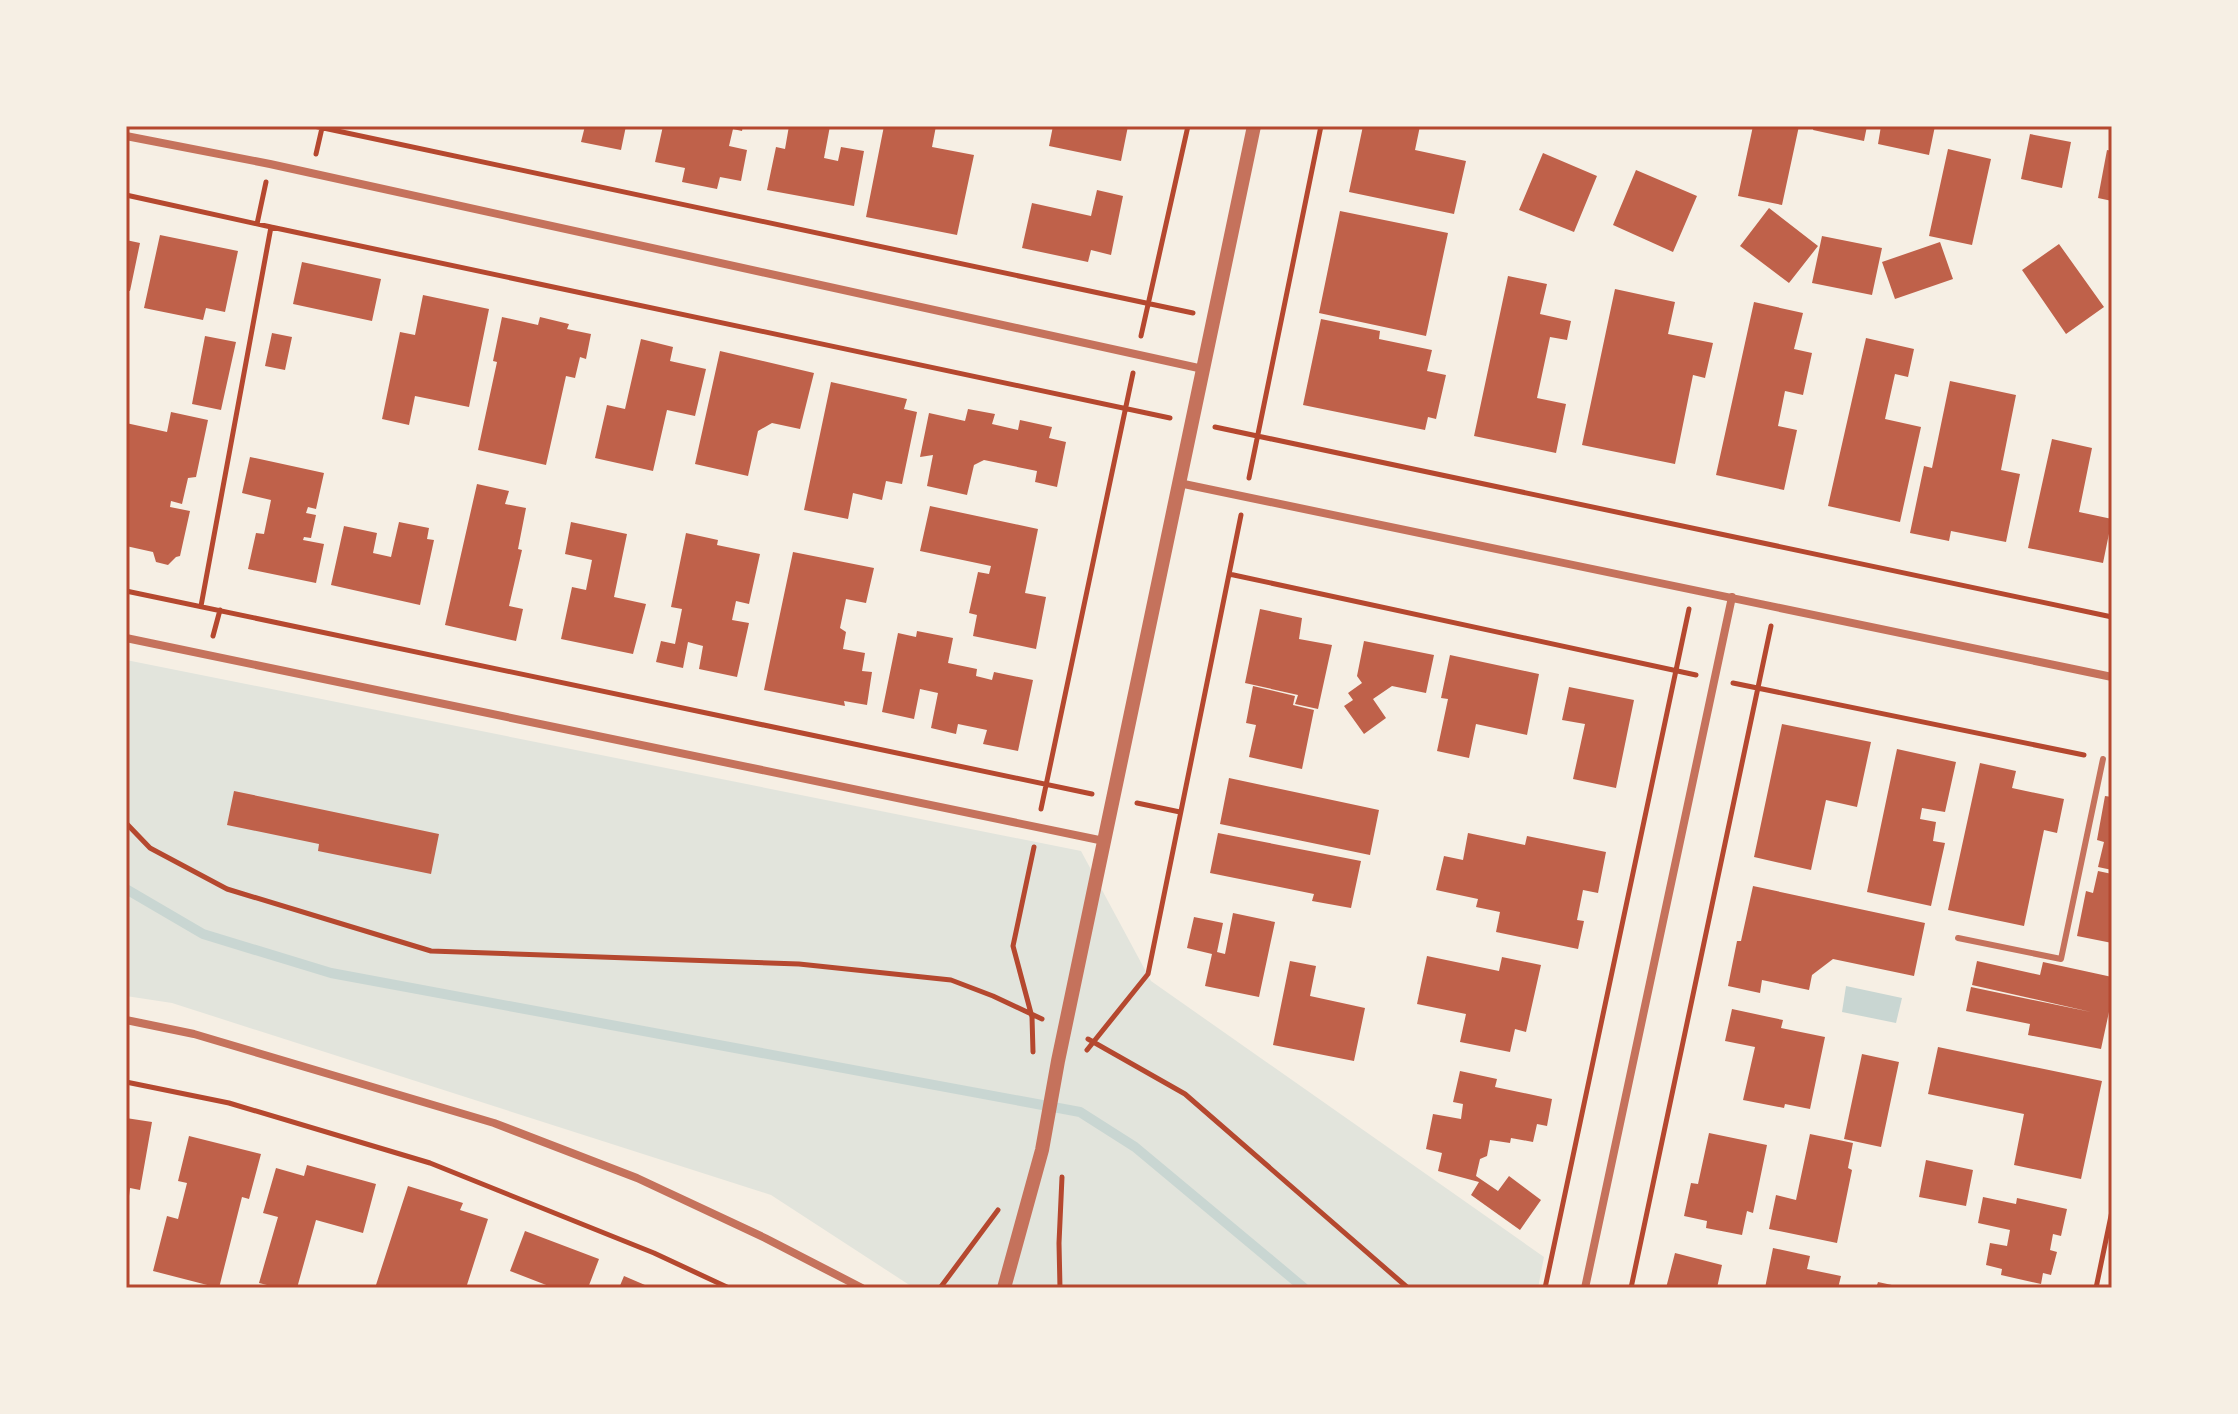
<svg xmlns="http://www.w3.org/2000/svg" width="2238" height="1414" font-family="Poppins,sans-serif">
  <rect width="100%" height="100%" fill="#f6efe4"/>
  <path fill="#e2e4dc" d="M 126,660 L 1081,851 L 1151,981 L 1544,1257 L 1538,1288 L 914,1288 L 771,1195 L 172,1003 L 126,996 Z"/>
  <path fill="#c9d6d2" d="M 1846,986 L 1902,998 L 1896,1023 L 1842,1012 Z"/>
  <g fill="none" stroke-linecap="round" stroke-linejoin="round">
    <path stroke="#c9d6d2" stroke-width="10" d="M 126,889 L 203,934 L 331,973 L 1080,1112 L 1135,1147 L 1304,1288"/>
  </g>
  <path fill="#bf614a" d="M 585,126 L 626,126 L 621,150 L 581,142 Z
    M 663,126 L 743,126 L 742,131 L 733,129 L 729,146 L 747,150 L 741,181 L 720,177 L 717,189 L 682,182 L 685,168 L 655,162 Z
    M 789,126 L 830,126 L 824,158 L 838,161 L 841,147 L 864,151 L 854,206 L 767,190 L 776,147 L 785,149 Z
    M 884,126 L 936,126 L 932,147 L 974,155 L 957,235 L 866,217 Z
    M 1053,126 L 1079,129 L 1080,126 L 1128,126 L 1121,161 L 1049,146 Z
    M 1363,126 L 1420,126 L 1415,150 L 1466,161 L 1454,214 L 1349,192 Z
    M 1753,126 L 1799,126 L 1782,205 L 1738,196 Z
    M 1814,126 L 1867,126 L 1864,141 L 1813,130 Z
    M 1881,126 L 1935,126 L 1929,155 L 1878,144 Z
    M 2030,134 L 2071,142 L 2062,188 L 2021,179 Z
    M 1948,149 L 1991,159 L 1972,245 L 1929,236 Z
    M 2107,150 L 2112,151 L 2112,201 L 2098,198 Z
    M 1543,153 L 1597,176 L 1574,232 L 1519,210 Z
    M 1636,170 L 1697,196 L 1673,252 L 1613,225 Z
    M 1097,190 L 1123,196 L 1111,255 L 1091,250 L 1088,262 L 1022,248 L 1032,203 L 1091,216 Z
    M 1769,208 L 1818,246 L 1789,283 L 1740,246 Z
    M 1340,211 L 1448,233 L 1426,336 L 1319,313 Z
    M 160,235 L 238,251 L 225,312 L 206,308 L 203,320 L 144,308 Z
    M 1822,236 L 1882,248 L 1872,295 L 1812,283 Z
    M 126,240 L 140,243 L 130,291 L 126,290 Z
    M 1940,242 L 1953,279 L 1895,299 L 1882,262 Z
    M 2059,244 L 2104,307 L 2066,334 L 2022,270 Z
    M 302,262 L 381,279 L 372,321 L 293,304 Z
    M 1508,276 L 1547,284 L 1540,314 L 1571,321 L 1567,340 L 1550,337 L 1537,398 L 1566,404 L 1556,453 L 1474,436 Z
    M 1615,289 L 1675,302 L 1668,334 L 1713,343 L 1705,378 L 1693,375 L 1675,464 L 1582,445 Z
    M 423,295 L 489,309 L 469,407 L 415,396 L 409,425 L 382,419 L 400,332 L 415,335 Z
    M 1754,302 L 1803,313 L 1794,349 L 1812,353 L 1803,395 L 1785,391 L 1778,426 L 1797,430 L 1784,490 L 1716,475 Z
    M 502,317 L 538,325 L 540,317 L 569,324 L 567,329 L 591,334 L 586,359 L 580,357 L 575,378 L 566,376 L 546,465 L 478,450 L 497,362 L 493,361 Z
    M 1321,319 L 1380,331 L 1379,339 L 1432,350 L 1427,371 L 1446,375 L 1436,419 L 1428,417 L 1425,430 L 1303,405 Z
    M 272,333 L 292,337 L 285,370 L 265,366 Z
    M 205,336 L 236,342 L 221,410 L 192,404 Z
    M 1866,338 L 1914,349 L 1908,377 L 1895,374 L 1885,419 L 1921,427 L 1900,522 L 1828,506 Z
    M 641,339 L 673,347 L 670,361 L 706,369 L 695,416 L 667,410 L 653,471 L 595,458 L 607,405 L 625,409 Z
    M 720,351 L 814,373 L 800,429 L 772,423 L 758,431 L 748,476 L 695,464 Z
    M 1950,381 L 2016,395 L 2001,470 L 2020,474 L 2006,542 L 1951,531 L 1949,541 L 1910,533 L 1924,466 L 1932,468 Z
    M 831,382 L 907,399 L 904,409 L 917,412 L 902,484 L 886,481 L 882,500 L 853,493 L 848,519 L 804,510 Z
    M 968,409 L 995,414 L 992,424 L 1018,430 L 1020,420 L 1052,427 L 1049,438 L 1066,442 L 1057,487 L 1035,482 L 1037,471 L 984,460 L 974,465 L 967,495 L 927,486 L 933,455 L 920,457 L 929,413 L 965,421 Z
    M 171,412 L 208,420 L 196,477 L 188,478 L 182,504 L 171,501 L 170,507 L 190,511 L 180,556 L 176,557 L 168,565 L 156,562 L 153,552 L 126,546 L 126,423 L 167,432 Z
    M 2052,439 L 2092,448 L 2079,512 L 2112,519 L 2103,563 L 2028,548 Z
    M 250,457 L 324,473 L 316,509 L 308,507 L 306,513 L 316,515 L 311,538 L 304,537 L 303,540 L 324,544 L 316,583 L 248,569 L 256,533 L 264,534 L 271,500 L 242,493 Z
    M 477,484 L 509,491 L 505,504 L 526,508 L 518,549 L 522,550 L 509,606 L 523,609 L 516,641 L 445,625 Z
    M 930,506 L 1038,529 L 1025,593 L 1046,597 L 1036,649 L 973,636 L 977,615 L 969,613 L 978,572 L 989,574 L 991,566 L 920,551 Z
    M 399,522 L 429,528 L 427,539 L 434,540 L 420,605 L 331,585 L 344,526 L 377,533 L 373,553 L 391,557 Z
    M 571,522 L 627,534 L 614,597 L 646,604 L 633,654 L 561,639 L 572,587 L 586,590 L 592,560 L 565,554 Z
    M 686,533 L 718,540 L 717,545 L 760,554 L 749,604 L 736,601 L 732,620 L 749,623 L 737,677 L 699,669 L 703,646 L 688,642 L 683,668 L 656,662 L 661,641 L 675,644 L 682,609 L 671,607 Z
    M 793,552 L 874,568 L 866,603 L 846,599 L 840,628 L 846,632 L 843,649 L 865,653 L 862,671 L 872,672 L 867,705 L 844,701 L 845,706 L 764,690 Z
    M 1260,609 L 1302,618 L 1299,639 L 1332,645 L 1318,709 L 1295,704 L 1298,695 L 1245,683 Z
    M 917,631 L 953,638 L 948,663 L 977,669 L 976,676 L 992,680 L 994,672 L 1033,680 L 1018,751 L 983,744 L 987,730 L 958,724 L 956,734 L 931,728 L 938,693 L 920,689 L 914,719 L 882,712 L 898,633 L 916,637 Z
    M 1364,641 L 1434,655 L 1426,693 L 1392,686 L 1373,699 L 1386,718 L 1364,734 L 1344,706 L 1353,700 L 1348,693 L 1362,683 L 1357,676 Z
    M 1450,655 L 1539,674 L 1527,735 L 1476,724 L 1469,758 L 1437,751 L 1448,699 L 1441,698 Z
    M 1253,686 L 1295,696 L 1293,705 L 1314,710 L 1302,769 L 1249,757 L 1256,725 L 1246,723 Z
    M 1569,687 L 1634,700 L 1616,788 L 1573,779 L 1585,724 L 1562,720 Z
    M 1782,724 L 1871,742 L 1857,807 L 1826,800 L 1811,870 L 1754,857 Z
    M 1897,749 L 1956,762 L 1945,812 L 1922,808 L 1920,819 L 1936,822 L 1933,841 L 1945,843 L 1931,906 L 1867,892 Z
    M 1980,763 L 2016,771 L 2012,788 L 2064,799 L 2057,833 L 2044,830 L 2024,926 L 1948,910 Z
    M 1229,778 L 1379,810 L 1370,855 L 1220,824 Z
    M 234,791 L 439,834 L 431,874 L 318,851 L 319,844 L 227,825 Z
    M 2105,796 L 2112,797 L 2112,870 L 2098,867 L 2104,842 L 2097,840 Z
    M 1218,833 L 1361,861 L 1351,908 L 1312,901 L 1314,894 L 1210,873 Z
    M 1468,833 L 1525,845 L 1527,836 L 1606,852 L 1598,893 L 1583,890 L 1577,920 L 1584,921 L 1578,949 L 1496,932 L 1500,912 L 1476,907 L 1478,899 L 1436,890 L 1444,856 L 1463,860 Z
    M 2098,871 L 2112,874 L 2112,943 L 2077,936 L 2086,891 L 2093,893 Z
    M 1753,886 L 1925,923 L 1914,976 L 1833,959 L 1812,975 L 1809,990 L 1762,980 L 1760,993 L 1728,986 L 1737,941 L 1741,941 Z
    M 1233,913 L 1275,922 L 1259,997 L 1205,986 L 1212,954 L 1187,948 L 1194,917 L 1223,923 L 1217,952 L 1225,954 Z
    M 1427,956 L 1499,971 L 1502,957 L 1541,965 L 1526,1032 L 1515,1029 L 1510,1052 L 1460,1042 L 1466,1014 L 1417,1004 Z
    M 1290,961 L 1316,966 L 1310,996 L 1365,1008 L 1354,1061 L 1273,1045 Z
    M 1977,961 L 2040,975 L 2043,962 L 2112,977 L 2112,998 L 2101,1049 L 2028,1035 L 2030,1024 L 1966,1011 L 1971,987 L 2091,1012 L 1972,985 Z
    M 1732,1009 L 1783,1020 L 1781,1028 L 1825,1037 L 1810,1109 L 1785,1104 L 1784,1108 L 1743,1100 L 1755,1047 L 1725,1041 Z
    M 1938,1047 L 2102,1081 L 2081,1179 L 2014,1165 L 2024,1114 L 1928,1094 Z
    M 1862,1054 L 1899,1062 L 1881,1147 L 1844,1139 Z
    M 1460,1071 L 1497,1079 L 1495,1087 L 1552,1099 L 1547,1126 L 1537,1124 L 1533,1142 L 1511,1138 L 1510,1143 L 1490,1140 L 1487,1156 L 1480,1159 L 1476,1176 L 1498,1191 L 1509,1176 L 1541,1200 L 1520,1230 L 1471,1195 L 1479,1182 L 1438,1171 L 1442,1153 L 1426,1149 L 1433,1114 L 1461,1119 L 1463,1104 L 1453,1102 Z
    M 126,1118 L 152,1122 L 140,1190 L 130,1188 L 128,1204 Z
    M 1709,1133 L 1767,1145 L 1753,1213 L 1747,1211 L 1742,1235 L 1706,1228 L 1707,1221 L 1684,1216 L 1691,1183 L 1698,1184 Z
    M 1810,1134 L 1853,1143 L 1848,1168 L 1852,1170 L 1837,1243 L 1769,1229 L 1776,1195 L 1796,1200 Z
    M 189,1136 L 261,1154 L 249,1199 L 242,1197 L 219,1288 L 153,1271 L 167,1216 L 178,1219 L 187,1183 L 178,1181 Z
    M 1926,1160 L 1973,1170 L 1966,1206 L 1919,1197 Z
    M 307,1165 L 376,1184 L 363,1233 L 316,1220 L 297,1288 L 279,1288 L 259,1283 L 278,1217 L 263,1213 L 276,1168 L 304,1176 Z
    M 408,1186 L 463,1203 L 460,1210 L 488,1219 L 466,1288 L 375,1288 Z
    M 1983,1197 L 2016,1204 L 2017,1198 L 2067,1209 L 2061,1236 L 2053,1234 L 2050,1250 L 2057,1252 L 2051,1275 L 2043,1273 L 2041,1284 L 2001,1275 L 2002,1269 L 1986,1265 L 1990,1243 L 2007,1246 L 2010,1230 L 1978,1223 Z
    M 525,1231 L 599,1259 L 588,1288 L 554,1288 L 510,1271 Z
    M 1773,1248 L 1810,1256 L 1807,1269 L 1841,1276 L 1838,1288 L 1765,1288 Z
    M 1675,1253 L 1722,1265 L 1717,1288 L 1666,1288 Z
    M 624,1276 L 652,1288 L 619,1288 Z
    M 1878,1282 L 1901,1287 L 1901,1288 L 1876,1288 Z"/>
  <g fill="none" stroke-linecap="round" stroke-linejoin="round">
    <path stroke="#b5482f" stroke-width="5" d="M 314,126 L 1193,313
      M 316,154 L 322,128
      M 126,195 L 271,227 L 201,606
      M 257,224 L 266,182
      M 271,227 L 1170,418
      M 1141,336 L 1188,126
      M 1215,427 L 2112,617
      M 1249,478 L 1321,126
      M 1229,574 L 1696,675
      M 126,591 L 1092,794
      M 213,636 L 220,610
      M 1733,683 L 2084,755
      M 1137,803 L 1180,812
      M 1041,809 L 1133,373
      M 126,823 L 150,848 L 227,889 L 431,951 L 799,964 L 951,980 L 993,996 L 1042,1019
      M 1088,1039 L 1185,1094 L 1408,1288
      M 1087,1050 L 1148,974 L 1241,515
      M 1033,1052 L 1032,1017 L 1013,946 L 1034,847
      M 126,1082 L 229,1103 L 430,1163 L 654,1253 L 729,1288
      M 940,1288 L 998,1210
      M 1060,1288 L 1059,1243 L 1062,1177
      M 1545,1288 L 1689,609
      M 1631,1288 L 1771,626
      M 2096,1288 L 2112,1211"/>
    <path stroke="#c5725c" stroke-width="6" d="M 1958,938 L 2061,959 L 2103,759"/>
    <path stroke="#c5725c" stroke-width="8" d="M 126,136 L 270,164 L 1203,369
      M 1179,483 L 2112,677
      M 126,638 L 1104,841
      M 126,1020 L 194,1034 L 494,1123 L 637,1178 L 765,1238 L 862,1288
      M 1585,1288 L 1732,597"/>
    <path stroke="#c5725c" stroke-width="14" d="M 1004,1288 L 1042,1150 L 1058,1061 L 1254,126"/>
  </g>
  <rect width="2238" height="1414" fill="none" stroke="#f6efe4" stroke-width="256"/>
  <rect x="128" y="128" width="1982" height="1158" fill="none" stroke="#b5482f" stroke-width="3"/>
</svg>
